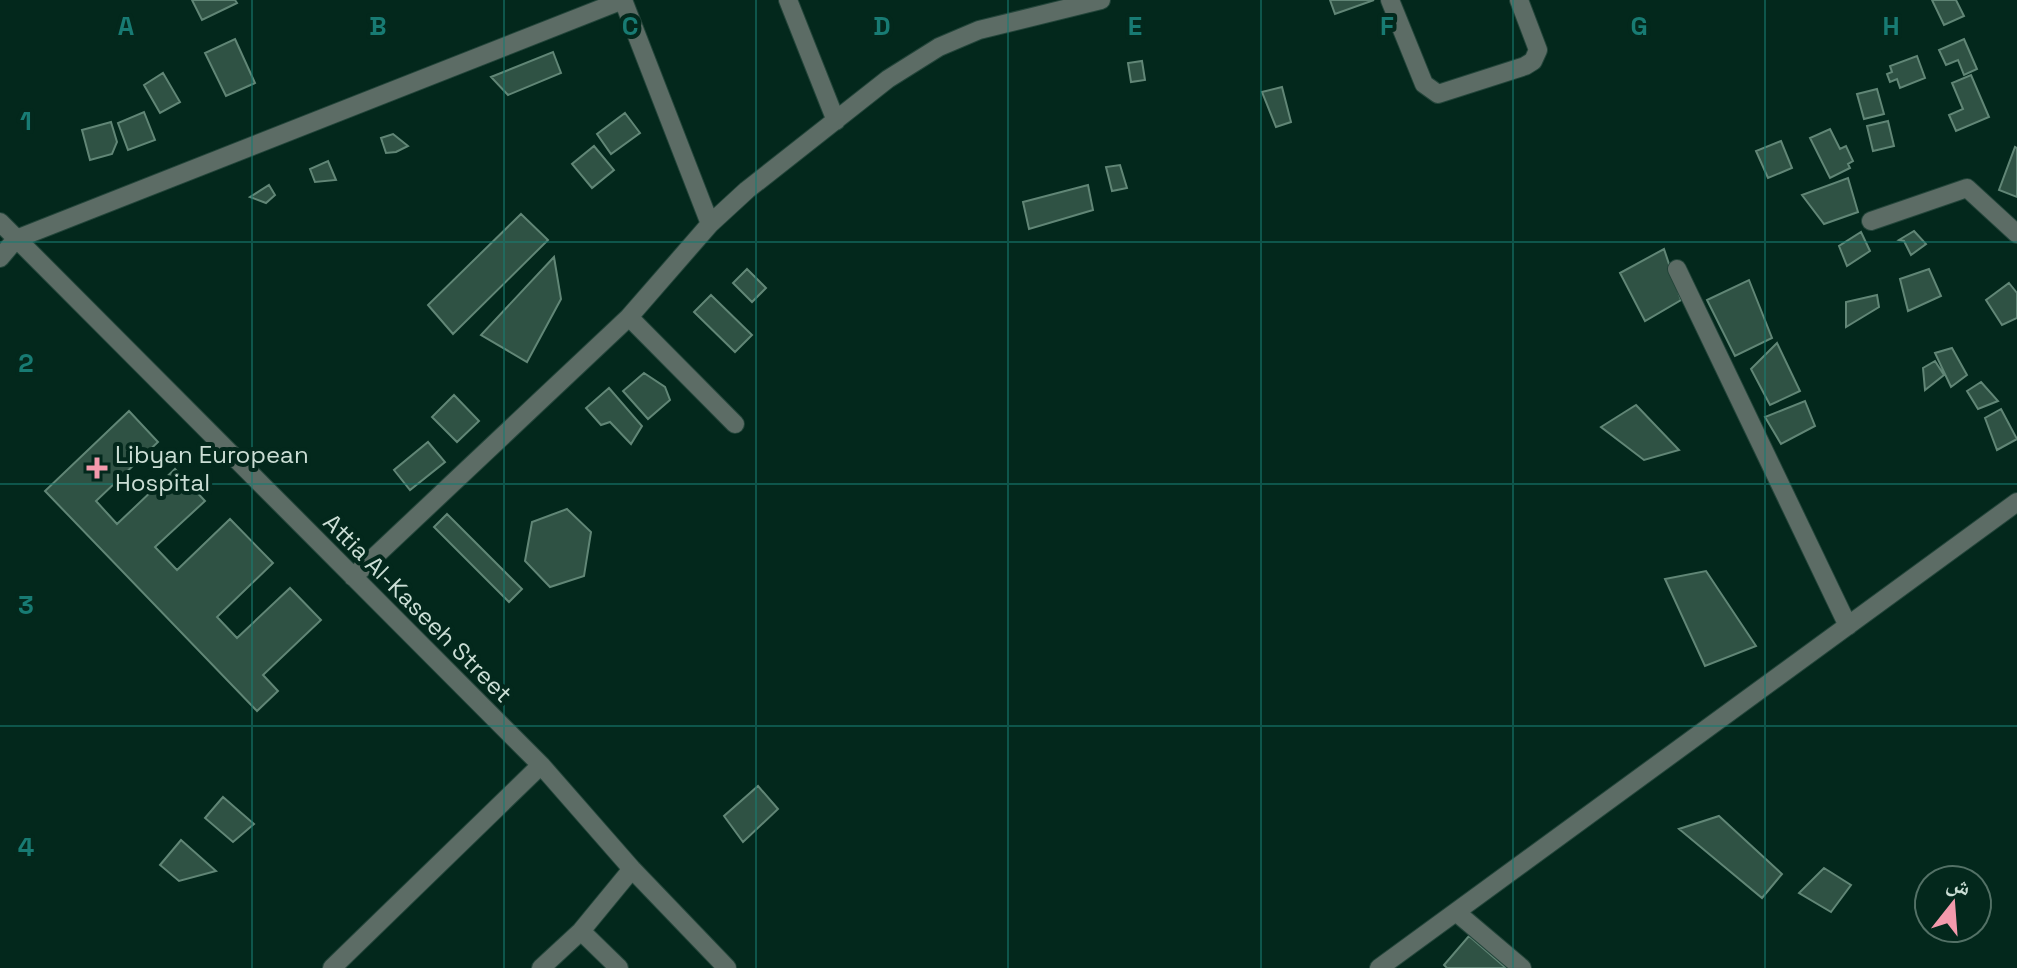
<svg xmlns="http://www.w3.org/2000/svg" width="2017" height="968" font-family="'Space Grotesk','Noto Naskh Arabic',sans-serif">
  <rect width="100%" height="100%" fill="#03281c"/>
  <path fill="#2f5244" stroke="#618676" stroke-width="2" d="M 192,0 L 235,0 L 237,3 L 202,20 Z
    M 1330,0 L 1374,0 L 1335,14 Z
    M 1932,0 L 1956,0 L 1964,16 L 1944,25 Z
    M 235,39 L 255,83 L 226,96 L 205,53 Z
    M 1964,39 L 1977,69 L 1964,75 L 1958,60 L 1946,65 L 1939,50 Z
    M 553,52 L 561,73 L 508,95 L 491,77 Z
    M 1917,56 L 1925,78 L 1900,88 L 1897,79 L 1890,82 L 1887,74 L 1892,72 L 1890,66 Z
    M 1142,61 L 1145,80 L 1131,82 L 1128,63 Z
    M 163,73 L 180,102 L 160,113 L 144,85 Z
    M 1971,75 L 1989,117 L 1956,131 L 1949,115 L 1963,109 L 1952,83 Z
    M 1282,87 L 1291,122 L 1276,127 L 1262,92 Z
    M 1877,89 L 1884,114 L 1864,119 L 1857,94 Z
    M 144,112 L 155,140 L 128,150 L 118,123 Z
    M 625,113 L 640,133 L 611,154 L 597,134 Z
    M 1888,121 L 1894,146 L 1873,151 L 1867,126 Z
    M 111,122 L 117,142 L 112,154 L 90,160 L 82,130 Z
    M 1830,129 L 1840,149 L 1846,146 L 1853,161 L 1848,164 L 1850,168 L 1830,178 L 1810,138 Z
    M 393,134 L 408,146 L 396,152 L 386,153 L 381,138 Z
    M 1781,141 L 1792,168 L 1768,178 L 1756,151 Z
    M 594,146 L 614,170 L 592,188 L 572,164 Z
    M 2015,147 L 2017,148 L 2017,197 L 1999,190 Z
    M 328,161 L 336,180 L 315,182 L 310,169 Z
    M 1120,165 L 1127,188 L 1112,191 L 1106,167 Z
    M 1848,178 L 1858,212 L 1824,224 L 1802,195 Z
    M 269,185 L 275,195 L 266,203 L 250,197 Z
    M 1088,185 L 1093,210 L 1029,229 L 1023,202 Z
    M 521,214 L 548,240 L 453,334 L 428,305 Z
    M 1914,231 L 1926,244 L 1911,255 L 1904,241 L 1899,240 Z
    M 1861,232 L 1870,251 L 1847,266 L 1839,246 Z
    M 1664,249 L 1681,300 L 1645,321 L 1620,273 Z
    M 554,257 L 561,299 L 527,362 L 481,335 Z
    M 747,269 L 766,288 L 752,302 L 733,283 Z
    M 1929,269 L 1941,296 L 1908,311 L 1900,279 Z
    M 1749,280 L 1772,338 L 1735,356 L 1707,300 Z
    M 2009,283 L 2017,293 L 2017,318 L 2002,325 L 1986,300 Z
    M 711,295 L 752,335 L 735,352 L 694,312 Z
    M 1877,295 L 1879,307 L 1846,327 L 1846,302 Z
    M 1777,343 L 1800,391 L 1770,405 L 1751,369 Z
    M 1952,348 L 1967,375 L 1951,387 L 1935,353 Z
    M 1935,361 L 1944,375 L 1925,390 L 1923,368 Z
    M 644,373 L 665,387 L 670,400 L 648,419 L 623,391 Z
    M 1981,382 L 1998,401 L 1978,409 L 1967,391 Z
    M 609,388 L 642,426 L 631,444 L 610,422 L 601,425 L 586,408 Z
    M 454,395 L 479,421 L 457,442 L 432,417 Z
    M 1805,401 L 1815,426 L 1781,444 L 1765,417 Z
    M 1636,405 L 1679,450 L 1644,460 L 1601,427 Z
    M 2001,409 L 2017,439 L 1997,450 L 1985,418 Z
    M 129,411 L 158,442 L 96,501 L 117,524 L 175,469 L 205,501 L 155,547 L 177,570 L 230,519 L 273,563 L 217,617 L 237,638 L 290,588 L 321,620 L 263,675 L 278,691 L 257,711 L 45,491 Z
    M 428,442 L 445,462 L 410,490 L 394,470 Z
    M 567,509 L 591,532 L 584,576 L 550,587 L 525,561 L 532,522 Z
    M 447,514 L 522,589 L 509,602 L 434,527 Z
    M 1706,571 L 1756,646 L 1705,666 L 1665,579 Z
    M 758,786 L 778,809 L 743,842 L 724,816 Z
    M 223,797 L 254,824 L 233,842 L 205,818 Z
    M 1719,816 L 1782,874 L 1762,898 L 1679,829 Z
    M 181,840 L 216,871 L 179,881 L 160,865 Z
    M 1824,868 L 1851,885 L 1831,912 L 1799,893 Z
    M 1469,936 L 1506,968 L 1447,968 L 1444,965 Z"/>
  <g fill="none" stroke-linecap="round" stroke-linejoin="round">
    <g stroke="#23453a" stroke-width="20">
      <path id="minor" d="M 623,0 L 710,224
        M 788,0 L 836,121
        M 1390,0 L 1424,84 L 1438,94 L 1525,66 L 1533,61 L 1538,50 L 1519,0
        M 1871,221 L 1967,188 L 2017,234
        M 0,222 L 541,765 L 632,869 L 727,968
        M 0,258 L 16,239 L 623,0
        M 1677,269 L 1848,626
        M 629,317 L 710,224 L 747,190 L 888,79 L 939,47 L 979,30 L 1101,0
        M 353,577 L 629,317 L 735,424
        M 1456,912 L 1522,968
        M 581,931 L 619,968
        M 332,968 L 541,765
        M 541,968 L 581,931 L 632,869
        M 1379,968 L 2017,502"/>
    </g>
    <use href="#minor" stroke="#5c6c65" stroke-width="18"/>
  </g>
  <path fill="none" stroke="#187b73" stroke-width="2" stroke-opacity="0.55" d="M 252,0 L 252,968M 504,0 L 504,968M 756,0 L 756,968M 1008,0 L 1008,968M 1261,0 L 1261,968M 1513,0 L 1513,968M 1765,0 L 1765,968M 0,242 L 2017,242M 0,484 L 2017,484M 0,726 L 2017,726"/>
  <path fill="#f39aac" stroke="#03281c" stroke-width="3" d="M93 456h8v8h8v8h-8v8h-8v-8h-8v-8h8z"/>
  <g text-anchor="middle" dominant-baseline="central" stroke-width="8" stroke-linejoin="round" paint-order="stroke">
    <g font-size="24" fill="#cbded5" stroke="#03281c" text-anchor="start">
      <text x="115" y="454">Libyan European<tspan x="115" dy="28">Hospital</tspan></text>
    </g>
    <g font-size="24" fill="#cbded5" stroke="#03281c">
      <text transform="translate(418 608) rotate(45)">Attia Al-Kaseeh Street</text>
    </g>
  </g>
  <g font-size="26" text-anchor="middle" font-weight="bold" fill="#187b73" stroke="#03281c" stroke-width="8" stroke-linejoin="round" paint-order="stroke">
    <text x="126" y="35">A</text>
    <text x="378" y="35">B</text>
    <text x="630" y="35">C</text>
    <text x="882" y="35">D</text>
    <text x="1135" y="35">E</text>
    <text x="1387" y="35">F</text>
    <text x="1639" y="35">G</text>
    <text x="1891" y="35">H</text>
    <text x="26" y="130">1</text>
    <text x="26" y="372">2</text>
    <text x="26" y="614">3</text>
    <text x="26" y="856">4</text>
  </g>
  <g transform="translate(1953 904) rotate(17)"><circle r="38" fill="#03281c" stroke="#537166" stroke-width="2"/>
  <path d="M0-6L14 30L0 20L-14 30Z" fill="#f39aac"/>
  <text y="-12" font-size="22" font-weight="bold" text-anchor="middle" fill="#cbded5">ش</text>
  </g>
</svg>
